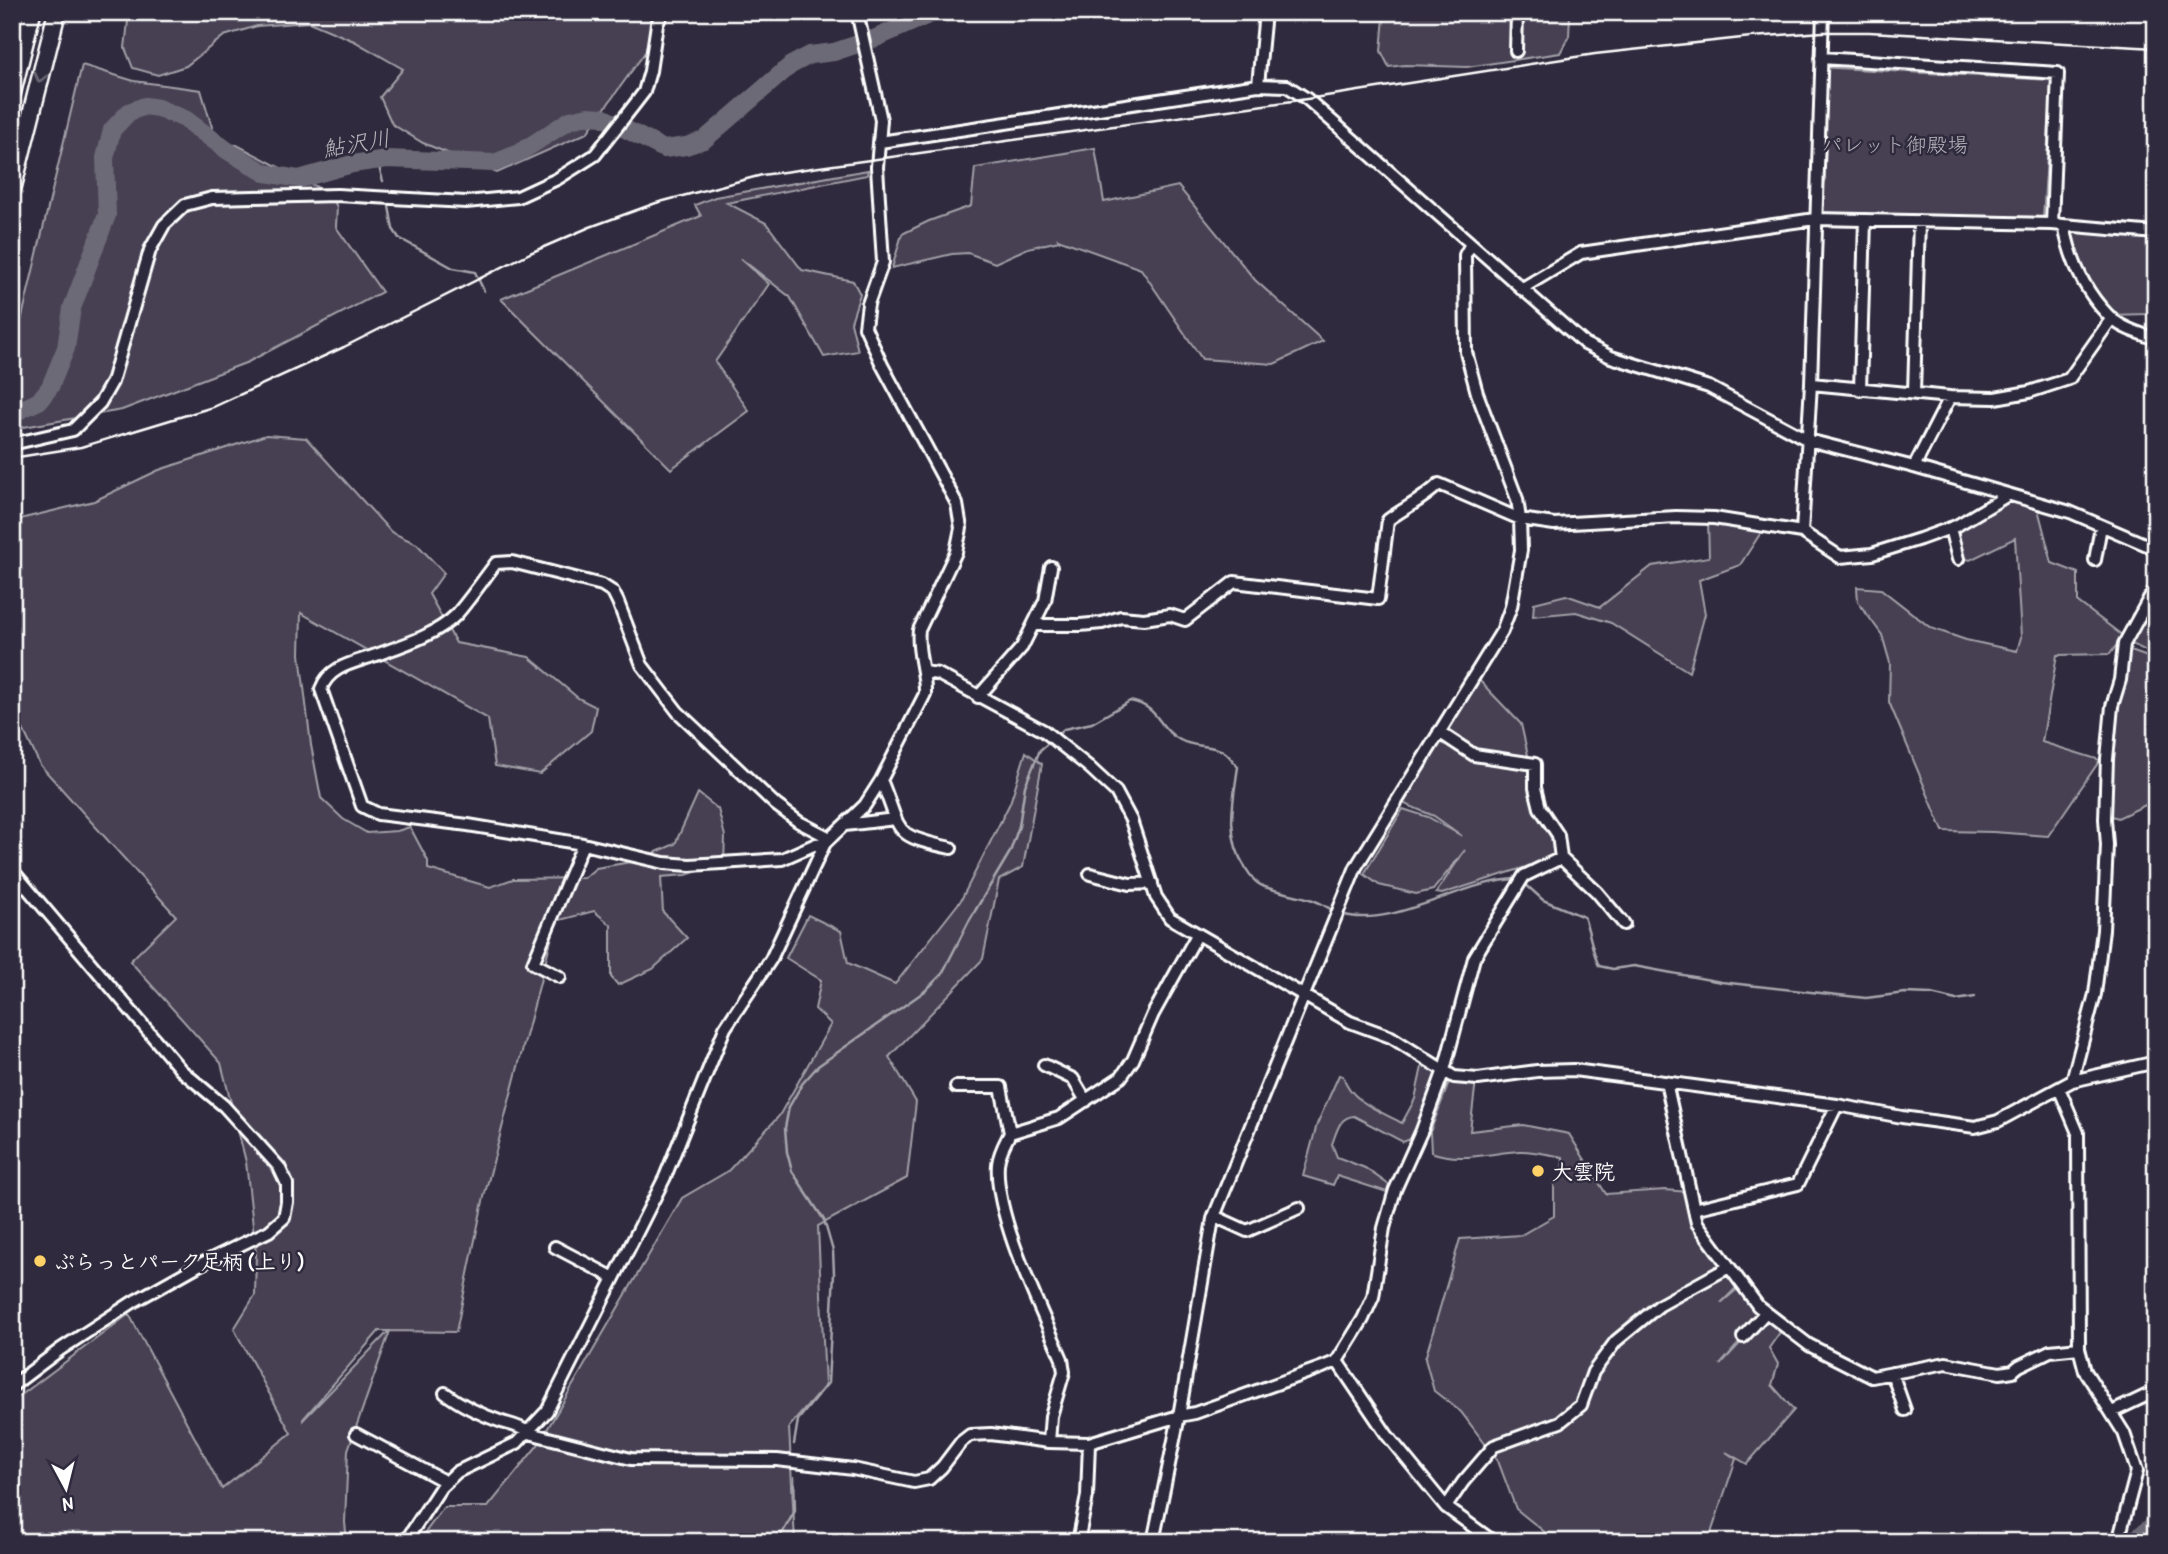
<svg xmlns="http://www.w3.org/2000/svg" width="2168" height="1554" font-family="'Patrick Hand','Klee One',sans-serif">
  <rect width="100%" height="100%" fill="#2f2a3d"/>
  <filter id="ink" filterUnits="userSpaceOnUse"><feTurbulence type="fractalNoise" baseFrequency=".0143" numOctaves="2"/><feDisplacementMap in="SourceGraphic" scale="14" xChannelSelector="R" yChannelSelector="G"/><feConvolveMatrix kernelMatrix="1 2 1 2 8 2 1 2 1" color-interpolation-filters="sRGB"/></filter>
  <g filter="url(#ink)">
    <path fill="#464152" stroke="#a2a0a8" stroke-width="2" fill-rule="evenodd" d="M 129,12 L 664,12 L 646,51 L 587,133 L 497,173 L 423,143 L 392,124 L 380,97 L 403,69 L 354,41 L 309,22 L 257,26 L 224,36 L 186,66 L 158,75 L 133,68 L 125,48 Z
      M 1380,12 L 1570,12 L 1570,15 L 1569,36 L 1560,53 L 1467,67 L 1405,65 L 1389,67 L 1381,51 L 1384,17 Z
      M 82,65 L 134,81 L 201,90 L 217,144 L 237,145 L 330,194 L 337,207 L 336,227 L 382,292 L 248,362 L 122,410 L 12,429 L 12,359 Z
      M 1818,67 L 2052,80 L 2043,218 L 1815,216 Z
      M 1095,148 L 1104,202 L 1178,186 L 1255,280 L 1323,341 L 1274,364 L 1202,359 L 1141,269 L 1058,239 L 1059,241 L 1028,248 L 995,263 L 968,253 L 952,254 L 892,268 L 902,234 L 929,221 L 971,206 L 975,168 Z
      M 868,170 L 867,175 L 727,203 L 766,223 L 802,270 L 853,281 L 860,294 L 851,322 L 858,351 L 824,357 L 790,297 L 740,258 L 769,284 L 715,362 L 749,411 L 671,469 L 501,299 L 701,216 L 695,205 L 715,197 Z
      M 2064,225 L 2156,233 L 2156,311 L 2149,314 L 2108,315 L 2074,262 Z
      M 266,435 L 306,438 L 391,532 L 417,544 L 444,573 L 429,594 L 456,643 L 529,657 L 578,698 L 596,707 L 591,731 L 540,774 L 495,766 L 488,719 L 301,613 L 300,654 L 311,745 L 321,798 L 343,819 L 367,833 L 397,831 L 410,827 L 428,861 L 428,869 L 490,887 L 513,879 L 584,878 L 596,868 L 636,861 L 675,844 L 698,793 L 718,809 L 725,836 L 724,863 L 686,875 L 661,877 L 663,912 L 687,938 L 653,969 L 618,985 L 611,977 L 611,925 L 594,911 L 556,921 L 483,1201 L 456,1332 L 390,1331 L 348,1450 L 345,1522 L 347,1542 L 12,1542 L 12,1402 L 129,1314 L 222,1489 L 291,1433 L 234,1329 L 255,1295 L 256,1254 L 246,1162 L 221,1063 L 130,961 L 176,916 L 40,765 L 12,706 L 12,525 L 24,518 L 94,501 L 159,470 ZM 379,1331 L 389,1331 L 303,1420 L 303,1419 Z
      M 2007,502 L 2037,505 L 2052,563 L 2078,573 L 2078,602 L 2123,636 L 2110,654 L 2057,655 L 2042,742 L 2100,760 L 2048,836 L 1993,832 L 1943,831 L 1889,702 L 1890,663 L 1882,635 L 1858,602 L 1857,587 L 1881,589 L 1931,628 L 1966,640 L 2017,651 L 2021,637 L 2015,538 L 1970,560 L 1955,555 L 1950,534 Z
      M 1708,520 L 1762,531 L 1740,565 L 1699,580 L 1705,614 L 1689,672 L 1611,623 L 1576,612 L 1533,616 L 1534,603 L 1566,595 L 1600,607 L 1652,566 L 1709,557 Z
      M 2156,603 L 2156,656 L 2126,641 L 2132,614 Z
      M 2128,650 L 2156,660 L 2156,800 L 2118,818 L 2109,815 L 2116,725 Z
      M 1478,679 L 1521,724 L 1539,804 L 1553,828 L 1560,856 L 1442,894 L 1436,893 L 1465,850 L 1433,890 L 1416,894 L 1379,885 L 1364,874 L 1403,809 L 1428,817 L 1462,836 L 1434,816 L 1400,802 Z
      M 1026,752 L 1042,764 L 1023,867 L 999,880 L 983,959 L 889,1057 L 916,1102 L 907,1178 L 818,1226 L 825,1386 L 789,1427 L 795,1542 L 418,1542 L 444,1507 L 488,1507 L 538,1445 L 682,1198 L 728,1171 L 779,1116 L 831,1024 L 815,1009 L 821,980 L 786,958 L 808,915 L 841,931 L 848,963 L 895,984 L 961,900 L 1010,803 Z
      M 1423,1062 L 1442,1076 L 1413,1138 L 1403,1142 L 1354,1116 C 1339,1117 1337,1131 1332,1144 L 1337,1157 L 1365,1168 L 1389,1185 L 1387,1192 L 1337,1176 L 1333,1185 L 1303,1176 L 1317,1124 L 1339,1075 L 1343,1076 C 1351,1102 1380,1111 1402,1123 L 1415,1099 Z
      M 1452,1075 L 1476,1080 L 1470,1131 L 1523,1125 L 1569,1134 L 1606,1194 L 1665,1190 L 1688,1192 L 1695,1209 L 1739,1285 L 1721,1303 L 1741,1286 L 1766,1312 L 1720,1365 L 1767,1314 L 1783,1328 L 1769,1348 L 1778,1364 L 1772,1385 L 1794,1410 L 1747,1464 L 1726,1452 L 1736,1459 L 1708,1542 L 1557,1542 L 1516,1509 L 1498,1461 L 1461,1412 L 1434,1391 L 1425,1359 L 1460,1239 L 1521,1235 L 1554,1216 L 1554,1182 L 1562,1179 L 1563,1157 C 1549,1155 1533,1150 1519,1151 C 1489,1153 1460,1163 1431,1152 L 1430,1132 Z"/>
    <g fill="none" stroke-linecap="round" stroke-linejoin="round">
      <path stroke="#a7a6ad" stroke-width="2.5" d="M 377,160 L 383,181
        M 389,206 L 393,229 L 399,238 L 453,268 L 475,272 L 484,291
        M 1056,736 L 1064,729 L 1092,723 L 1130,701 C 1161,707 1156,727 1180,740 C 1193,747 1210,745 1223,751 C 1228,754 1234,762 1238,767 C 1233,801 1225,836 1245,867 C 1252,878 1256,885 1268,888 C 1295,897 1309,894 1335,912
        M 1523,882 L 1543,900 L 1584,917 C 1590,933 1592,951 1599,966 L 1613,969 L 1634,966 L 1721,982 L 1866,998 L 1905,993 L 1931,994 L 1956,1000 L 1975,997
        M 1341,914 C 1393,930 1462,880 1517,879
        M 794,1444 L 798,1420 L 828,1383 L 834,1273 L 833,1251 L 824,1220 L 792,1171 L 787,1152 L 785,1128 L 789,1107 L 802,1084 L 818,1066 L 925,991 L 942,974 L 969,921 L 1010,852 L 1019,826 L 1025,786 L 1040,750 L 1051,741
        M 777,1542 L 795,1511 L 794,1477"/>
      <path stroke="#6d6a77" stroke-width="18" d="M 12,414 L 39,401 L 50,387 L 66,348 L 72,308 L 107,215 L 105,158 L 112,130 L 129,112 L 145,106 L 158,108 L 185,119 L 228,151 L 265,173 L 299,179 L 352,164 L 387,159 L 494,163 L 519,153 L 570,120 L 588,116 L 602,117 L 664,149 L 686,146 L 704,140 L 791,65 L 810,55 L 834,52 L 876,38 L 935,12
        M 2132,1542 L 2156,1523"/>
      <g stroke="#fff" stroke-width="16">
        <path id="minor" d="M 1516,51 L 1517,12
          M 1821,58 L 2058,73 L 2052,224
          M 1258,85 L 1265,12
          M 880,142 L 1258,85 L 1287,86 L 1307,99 L 1585,344 L 1611,357 L 1709,387 L 1808,440 L 1914,467 L 2070,512 L 2156,549
          M 2064,225 C 2070,258 2084,290 2107,314 C 2119,328 2139,333 2156,339
          M 1521,289 L 1581,253 L 1815,219 L 2052,224 L 2156,233
          M 1811,384 L 1950,397 L 1995,398 L 2029,392 L 2069,379 L 2112,318
          M 1860,390 L 1865,220
          M 1914,393 L 1919,221
          M 12,444 L 73,430 L 100,403 L 112,382 L 150,250 L 164,225 L 185,205 L 212,198 L 337,195 L 466,202 L 518,197 L 557,179 L 595,155 L 634,105 L 644,92 L 650,71 L 657,24 L 663,12
          M 1914,467 L 1950,397
          M 1950,528 L 1958,559
          M 1802,532 L 1811,384 L 1823,12
          M 2095,560 L 2101,526
          M 1033,625 L 1080,625 L 1102,623 L 1121,617 L 1144,619 L 1170,615 L 1185,620 L 1234,582 L 1378,599 L 1388,520 C 1406,507 1424,499 1439,484 L 1520,519 L 1554,524 L 1676,517 L 1714,518 L 1802,532 L 1840,557 L 1872,554 L 1920,539 L 1956,526 L 2008,495
          M 924,672 L 938,674 L 1044,731 L 1089,767 L 1116,792 L 1131,820 L 1156,897 L 1170,918 L 1350,1022 L 1391,1037 L 1454,1077 L 1478,1079 L 1537,1071 L 1574,1070 L 1837,1105 L 1902,1117 L 1975,1127 L 1998,1121 L 2072,1081 L 2156,1062
          M 978,697 L 1022,647 L 1045,601 L 1051,567
          M 1439,732 L 1474,755 L 1535,764 L 1535,788 L 1540,808 L 1558,835 L 1561,858
          M 881,780 C 903,833 890,835 951,848
          M 845,825 L 895,819
          M 825,843 L 816,844 L 782,859 L 690,865 L 664,863 L 583,844 L 468,825 L 378,814 L 362,806 L 321,689 C 329,667 352,663 373,656 C 400,646 435,636 456,615 C 470,599 483,580 496,563 L 512,562 L 602,585 L 613,592 L 618,602 L 642,665 L 678,712 L 776,805 L 799,822 L 830,838
          M 12,870 L 181,1070 L 224,1106 L 279,1167 L 287,1184 L 287,1202 L 284,1218 L 269,1231 L 199,1265 L 133,1302 L 61,1349 L 12,1386
          M 1090,874 L 1130,884 L 1152,883
          M 560,977 L 533,963 L 583,844
          M 1044,1065 L 1073,1079 L 1086,1101
          M 2072,1081 L 2095,994 L 2103,930 L 2107,845 L 2105,819 L 2107,759 L 2112,706 L 2120,680 L 2124,644 L 2156,586
          M 1666,1082 L 1697,1223 L 1758,1306 L 1809,1345 L 1872,1377 L 1946,1363 L 2000,1373 L 2013,1371 L 2019,1366 L 2050,1351 L 2079,1348
          M 956,1087 L 1001,1087 L 1010,1133
          M 2059,1088 L 2078,1133 L 2079,1348 L 2085,1371 L 2124,1433 L 2137,1471 L 2118,1542
          M 1694,1209 L 1798,1184 L 1837,1105
          M 1214,1216 L 1247,1231 L 1299,1208
          M 555,1247 L 614,1278
          M 1743,1337 L 1766,1312
          M 1337,1361 L 1387,1435 L 1446,1507 L 1494,1542
          M 1892,1373 L 1905,1410
          M 445,1393 C 462,1406 482,1415 502,1422 C 512,1425 520,1426 529,1433 L 631,1459 L 777,1460 L 853,1469 L 914,1482 L 929,1479 L 942,1467 L 961,1442 L 970,1435 L 991,1434 L 1049,1442 L 1089,1443 L 1179,1416 L 1195,1413 L 1323,1367 L 1337,1361 L 1363,1319 L 1373,1297 L 1384,1228 L 1395,1190 L 1422,1130 L 1444,1070 L 1474,958 L 1524,876 L 1561,858 L 1597,892 L 1624,924
          M 2112,1412 L 2156,1391
          M 356,1434 L 446,1482
          M 1049,1442 L 1051,1416 L 1064,1372 L 1062,1359 C 1041,1309 994,1216 998,1164 C 999,1153 1005,1143 1010,1133 L 1059,1118 L 1121,1077 L 1133,1060 L 1153,1014 L 1197,935
          M 1446,1507 L 1463,1482 L 1494,1446 L 1560,1422 L 1581,1405 L 1593,1372 L 1616,1341 L 1660,1305 L 1729,1267
          M 405,1542 L 441,1487 L 457,1472 L 517,1443 L 547,1411 L 665,1177 L 725,1028 L 771,959 L 825,843 L 865,805 L 881,780 L 925,694 C 926,673 916,652 919,630 L 956,552 L 961,528 L 957,504 L 882,365 L 865,327 L 868,304 L 883,262 L 877,167 L 881,120 L 857,12
          M 1078,1542 L 1087,1496 L 1089,1443
          M 1153,1542 L 1179,1416 L 1213,1219 L 1356,867 L 1502,631 L 1511,607 L 1521,550 L 1520,519 L 1517,499 L 1477,393 L 1466,352 L 1465,255 L 1471,244"/>
      </g>
      <g stroke="#fff" stroke-width="21">
        <path id="highway" d="M 12,93 L 32,12
          M 12,190 L 57,12"/>
      </g>
      <use href="#minor" stroke="#2f2a3d" stroke-width="10"/>
      <use href="#highway" stroke="#2f2a3d" stroke-width="16"/>
      <path stroke="#fff" stroke-width="2.5" d="M 12,458 L 81,447 L 213,407 L 344,347 L 530,253 L 590,227 L 656,203 L 762,175 L 1307,99 L 1595,54 L 1751,37 L 1823,32 L 1869,32 L 2156,48"/>
    </g>
    <defs><path id="oneway-chevron" d="M-2-3.5L2.5 0L-2 3.5" fill="none" stroke-width="1.6" stroke-linecap="round" stroke-linejoin="round" transform="scale(1.75)"/></defs>
    <use stroke="#6d6a77" href="#oneway-chevron" transform="translate(40 78) rotate(104)"/>
  </g>
  <g fill="#ffd166" stroke="#2f2a3d" stroke-width="2.5">
    <circle cx="1538" cy="1171" r="7"/>
    <circle cx="40" cy="1261" r="7"/>
  </g>
  <g text-anchor="middle" dominant-baseline="central" stroke-width="5" stroke-linejoin="round" paint-order="stroke">
    <g font-size="21" fill="#b5b3ba" stroke="#2f2a3d">
      <text x="1895" y="144">パレット御殿場</text>
    </g>
    <g font-size="21" font-weight="bold" fill="#fff" stroke="#2f2a3d" text-anchor="start">
      <text x="1552" y="1171">大雲院</text>
      <text x="54" y="1261">ぷらっとパーク足柄 (上り)</text>
    </g>
    <g font-size="23" font-style="italic" fill="#b6b4bb" stroke="#2f2a3d">
      <text transform="translate(356 143) rotate(-10)">鮎沢川</text>
    </g>
  </g>
  <rect width="2168" height="1554" fill="none" stroke="#2f2a3d" stroke-width="42"/>
  <rect x="21" y="21" width="2126" height="1512" fill="none" stroke="#fff" stroke-width="2.5" filter="url(#ink)"/>
  <g transform="translate(66 1488) rotate(173)" stroke="#2f2a3d" stroke-width="5" paint-order="stroke">
  <path d="M0-5L12 26L0 18L-12 26Z" fill="#ffffff"/>
  <text y="-10" font-size="19" font-weight="bold" text-anchor="middle" fill="#ffffff">N</text>
  </g>
</svg>
